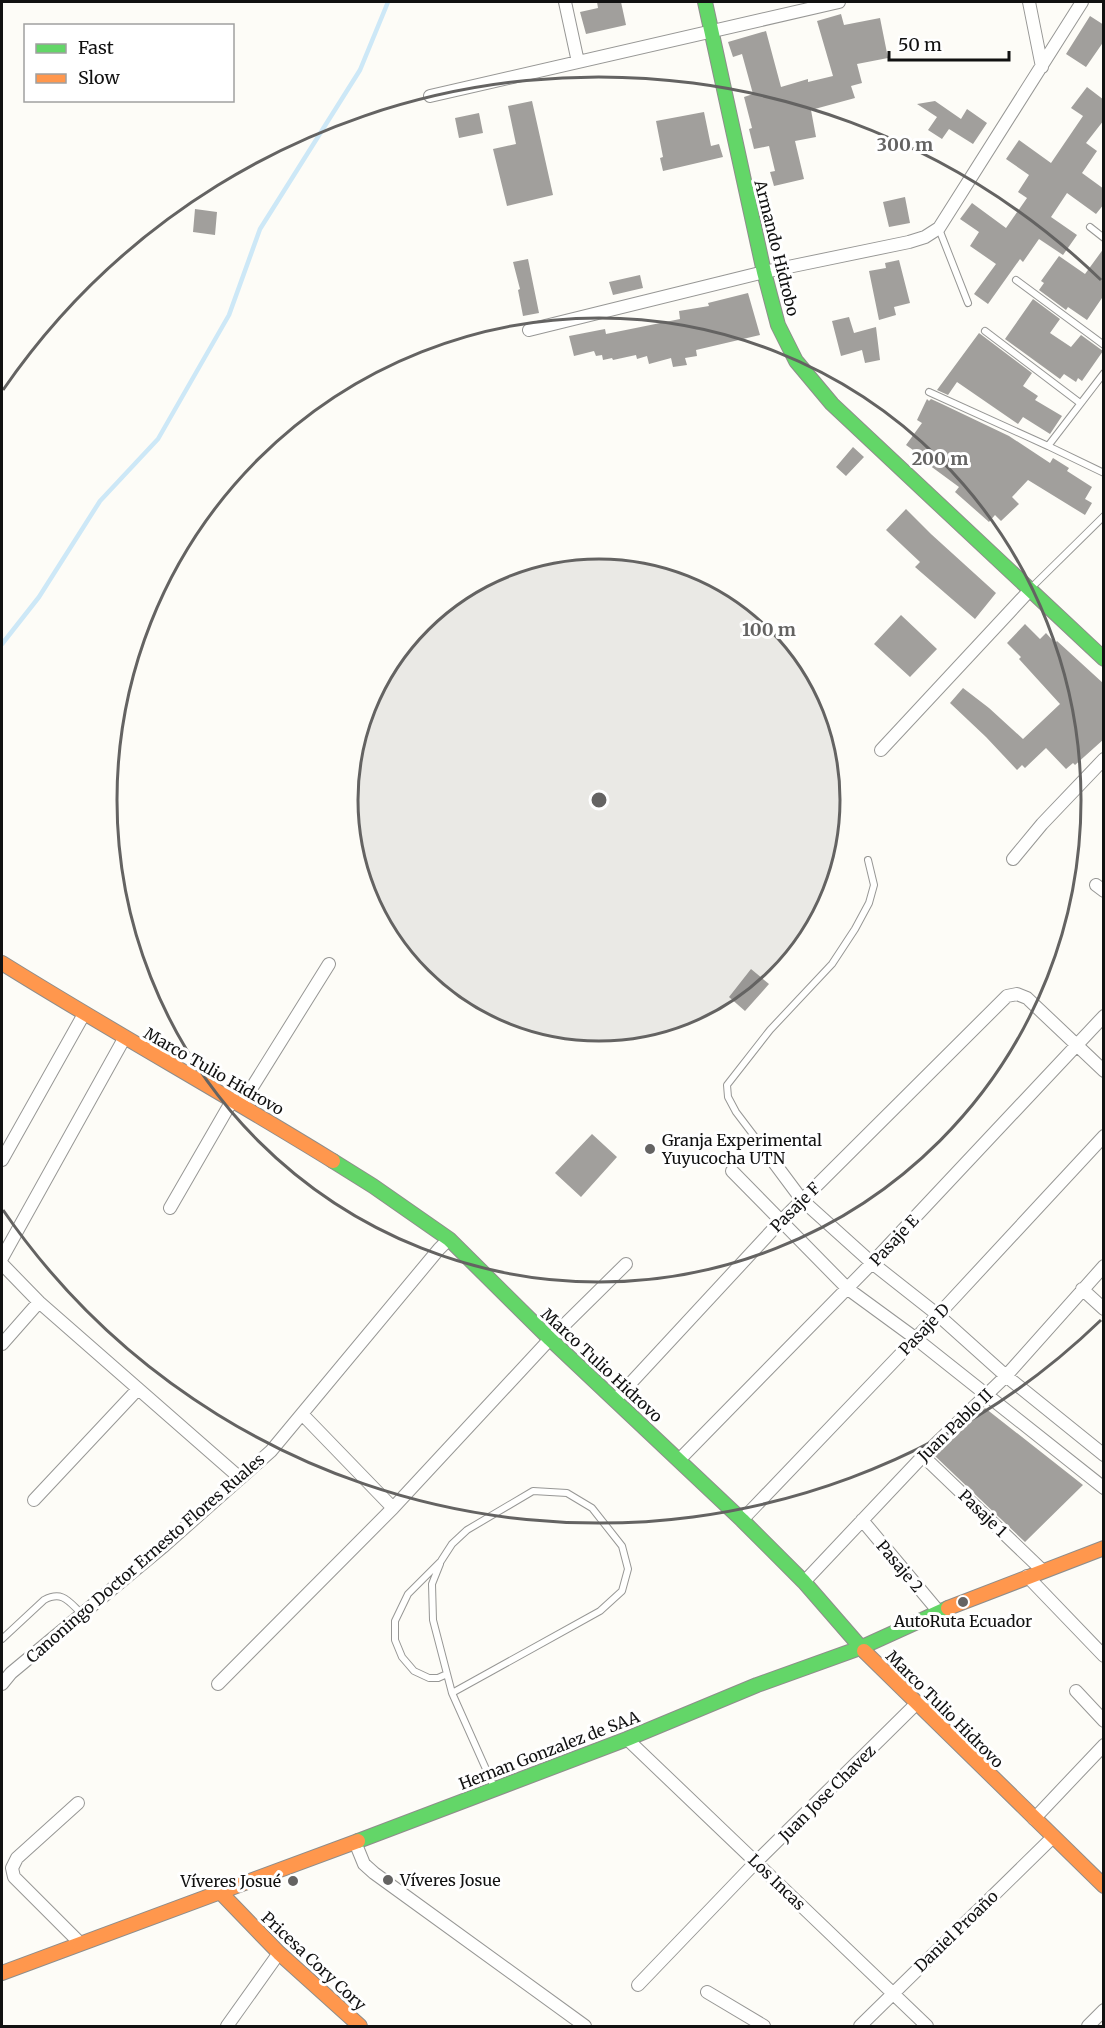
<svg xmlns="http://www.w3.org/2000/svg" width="1105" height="2028" font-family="Merriweather,serif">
  <rect width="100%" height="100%" fill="#fdfcf7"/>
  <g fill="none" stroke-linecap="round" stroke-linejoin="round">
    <path stroke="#cde8f7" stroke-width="4.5" d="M 2,644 L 39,597 L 100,501 L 158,439 L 229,315 L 260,229 L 360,70 L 388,2"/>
  </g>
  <path fill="#a19f9c" d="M 597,2 L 621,2 L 626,25 L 586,34 L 580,12 L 598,8 Z
    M 841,14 L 844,25 L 880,18 L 888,58 L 857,64 L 862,83 L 851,86 L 855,98 L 811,110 L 816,137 L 795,141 L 804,179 L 774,186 L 770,172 L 775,171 L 769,146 L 754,149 L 749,129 L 752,128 L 744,97 L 753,94 L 742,54 L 733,57 L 728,42 L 766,31 L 781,87 L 808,79 L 808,82 L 833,76 L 817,21 Z
    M 1090,16 L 1104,25 L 1104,41 L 1086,67 L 1066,54 Z
    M 1087,87 L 1104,100 L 1104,120 L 1086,143 L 1097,151 L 1082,173 L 1104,189 L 1104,204 L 1096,214 L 1067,193 L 1051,217 L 1077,235 L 1063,255 L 1039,239 L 1023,262 L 1020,259 L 988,304 L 974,294 L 996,264 L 970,246 L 979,232 L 960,219 L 972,203 L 1006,228 L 1027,198 L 1018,192 L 1029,175 L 1006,159 L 1019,140 L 1051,163 L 1083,116 L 1071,108 Z
    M 532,101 L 553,195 L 507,206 L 493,149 L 516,144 L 508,106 Z
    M 935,101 L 961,119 L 967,109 L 987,123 L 973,144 L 949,129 L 942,139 L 928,130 L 937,117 L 917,104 Z
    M 704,112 L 711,146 L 719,144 L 723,157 L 663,171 L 660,158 L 663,157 L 656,121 Z
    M 479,113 L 483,133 L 459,138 L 455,118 Z
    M 905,197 L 910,223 L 889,227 L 883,202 Z
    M 195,209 L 217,212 L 215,235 L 193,232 Z
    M 1104,248 L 1104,295 L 1087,320 L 1068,307 L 1066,310 L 1039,290 L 1044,283 L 1041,281 L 1059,256 L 1085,274 Z
    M 528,259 L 539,313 L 523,316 L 518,290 L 520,289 L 513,262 Z
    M 899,260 L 910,303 L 894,307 L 896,315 L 879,320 L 869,271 L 886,268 L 885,263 Z
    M 640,275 L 643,288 L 613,295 L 609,282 Z
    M 748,293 L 760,335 L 696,350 L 697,356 L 685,358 L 687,365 L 673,367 L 671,358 L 649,364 L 647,356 L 637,359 L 636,355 L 613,360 L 612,358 L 603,360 L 602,355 L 596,356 L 594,351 L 574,356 L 569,336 L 605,329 L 606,334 L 680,319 L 679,311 L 709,306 L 708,303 Z
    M 1033,299 L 1060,319 L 1050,333 L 1071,347 L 1081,335 L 1103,351 L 1082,381 L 1078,378 L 1076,382 L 1064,374 L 1060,379 L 1005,339 Z
    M 849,317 L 854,333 L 876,327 L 880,360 L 865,363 L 862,350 L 841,356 L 832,321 Z
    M 979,333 L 1032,373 L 1023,386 L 1038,396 L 1035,400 L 1062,416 L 1050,434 L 1023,417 L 1018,424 L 957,382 L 948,395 L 937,390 Z
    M 927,399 L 929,401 L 931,399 L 942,404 L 1009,436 L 1050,463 L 1053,458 L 1069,468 L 1067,471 L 1092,487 L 1085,499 L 1092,503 L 1085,515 L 1028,480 L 1012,497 L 1019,504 L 1001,521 L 995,515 L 989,522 L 955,492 L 959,487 L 925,462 L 927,460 L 906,445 L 922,423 L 917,420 Z
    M 853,447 L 864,457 L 846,476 L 836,467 Z
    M 906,509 L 931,534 L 996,593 L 975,619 L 915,567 L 920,562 L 886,530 Z
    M 901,615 L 937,649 L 910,677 L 874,644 Z
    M 1025,624 L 1040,639 L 1046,633 L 1055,643 L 1057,641 L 1104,684 L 1104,739 L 1075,765 L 1073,763 L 1066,769 L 1046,748 L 1025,768 L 1022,765 L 1017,770 L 986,737 L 950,703 L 963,688 L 989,708 L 1023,739 L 1060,704 L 1019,659 L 1021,657 L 1007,643 Z
    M 751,969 L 769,984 L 745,1011 L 729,997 Z
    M 592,1134 L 617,1157 L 581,1197 L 555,1173 Z
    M 985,1408 L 1083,1485 L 1025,1542 L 935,1456 Z"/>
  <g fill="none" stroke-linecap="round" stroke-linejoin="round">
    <g stroke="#979795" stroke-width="8">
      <path id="lane" d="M 1090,227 L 1104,238
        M 939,229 L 968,303
        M 1016,280 L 1104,345
        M 985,331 L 1080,403
        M 929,392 L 1048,446 L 1104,473
        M 1048,446 L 1104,373
        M 1032,587 L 1104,516
        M 764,1149 L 736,1112 L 728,1097 L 727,1085 L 770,1030 L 832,964 L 855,929 L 869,903 L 874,885 L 868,860
        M 440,1564 L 432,1584 L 433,1620 L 452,1693 L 494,1787
        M 2,1639 L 44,1600 C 63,1590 69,1602 82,1614
        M 447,1674 L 438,1678 L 429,1678 L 414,1671 L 402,1657 L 395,1640 L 395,1621 L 408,1594 L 441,1561 L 452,1544 L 467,1530 L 533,1491 L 567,1493 L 592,1508 L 622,1546 L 628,1569 L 622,1591 L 600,1611 L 452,1693"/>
    </g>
    <g stroke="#979795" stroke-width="14">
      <path id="street" d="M 565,2 L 578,62
        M 1029,2 L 1042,67
        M 430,96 L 839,2
        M 529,330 L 764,272 L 909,242 L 925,237 L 939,228 L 1082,2
        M 881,750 L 1030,590
        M 1013,859 L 1042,824 L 1104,759
        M 1096,885 L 1104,891
        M 241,1105 L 329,964
        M 764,1149 L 802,1200 L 872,1263 L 938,1315 L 1006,1376 L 1104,1455
        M 2,1160 L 84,1014
        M 732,1171 L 848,1289 L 915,1338 L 1104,1488
        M 170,1208 L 233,1099
        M 2,1258 L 125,1037
        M 2,1264 L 39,1302 L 240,1478
        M 1082,1289 L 1104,1309
        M 2,1344 L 39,1302
        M 615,1400 L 780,1222 L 1007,996 L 1017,994 L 1027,998 L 1104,1071
        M 302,1414 L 393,1508 L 550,1339 L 626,1264
        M 923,1456 L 1042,1570
        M 679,1460 L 872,1263 L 1104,1016
        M 34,1500 L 138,1389
        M 742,1520 L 938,1315 L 1104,1136
        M 862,1520 L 939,1612
        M 1027,1576 L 1104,1656
        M 804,1582 L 923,1456 L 1006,1376 L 1104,1266
        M 2,1684 L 11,1673 L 165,1545 L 271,1451 L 439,1249 L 449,1239
        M 218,1684 L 393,1508
        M 1076,1691 L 1104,1721
        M 627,1739 L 927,2026
        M 78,1803 L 17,1858 L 12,1868 L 14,1877 L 81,1944
        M 1034,1819 L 1104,1745
        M 355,1842 L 364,1864 L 374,1873 L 585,2026
        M 638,1985 L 756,1862 L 916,1704
        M 707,1992 L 764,2026
        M 227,2026 L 279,1953
        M 860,2026 L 1053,1837
        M 1088,2026 L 1104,2010"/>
    </g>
    <g stroke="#8e8d8b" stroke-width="16">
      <path id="fast" d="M 705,2 L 764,272 L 778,325 L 796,361 L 832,404 L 1104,659
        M 333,1161 L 373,1186 L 449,1239 L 550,1339 L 742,1520 L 804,1582 L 864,1651
        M 358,1841 L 627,1739 L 757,1685 L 860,1648 L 948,1608"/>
    </g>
    <g stroke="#8e8d8b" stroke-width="16">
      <path id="slow" d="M 2,963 C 111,1031 223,1093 333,1161
        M 948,1608 L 1104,1548
        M 864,1651 L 1104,1886
        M 221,1893 L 279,1953 L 360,2026
        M 2,1973 L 358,1841"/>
    </g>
    <use href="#lane" stroke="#fffffe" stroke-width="6"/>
    <use href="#street" stroke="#fffffe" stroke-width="12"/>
    <use href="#fast" stroke="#63d668" stroke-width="14"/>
    <use href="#slow" stroke="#ff974d" stroke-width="14"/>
  </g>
  <circle cx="599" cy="800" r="241" fill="#646362" fill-opacity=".12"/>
  <g fill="none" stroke="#646362" stroke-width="3">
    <circle cx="599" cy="800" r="241"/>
    <circle cx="599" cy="800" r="482"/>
    <path d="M1101 1320A723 723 0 0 1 3 1210M3 390A723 723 0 0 1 1101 280"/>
  </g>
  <g fill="#646362" stroke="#fff" stroke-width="2">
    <circle cx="650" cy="1149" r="6"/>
    <circle cx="963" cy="1602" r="6"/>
    <circle cx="388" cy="1880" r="6"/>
    <circle cx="293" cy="1881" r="6"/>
  </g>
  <g text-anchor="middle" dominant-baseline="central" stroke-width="6" stroke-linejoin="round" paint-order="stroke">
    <g font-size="16" fill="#111" stroke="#fff">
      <text transform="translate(777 248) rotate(76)">Armando Hidrobo</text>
      <text transform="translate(214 1071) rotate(30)">Marco Tulio Hidrovo</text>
      <text transform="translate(795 1207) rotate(-45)">Pasaje F</text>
      <text transform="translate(894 1240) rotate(-47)">Pasaje E</text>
      <text transform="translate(924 1329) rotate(-46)">Pasaje D</text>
      <text transform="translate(602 1365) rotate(43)">Marco Tulio Hidrovo</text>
      <text transform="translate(955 1425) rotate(-44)">Juan Pablo II</text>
      <text transform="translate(983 1513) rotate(44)">Pasaje 1</text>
      <text transform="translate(145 1558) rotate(-41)">Canoningo Doctor Ernesto Flores Ruales</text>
      <text transform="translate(900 1566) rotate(50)">Pasaje 2</text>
      <text transform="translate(945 1709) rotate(45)">Marco Tulio Hidrovo</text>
      <text transform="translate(549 1750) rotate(-21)">Hernan Gonzalez de SAA</text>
      <text transform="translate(827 1793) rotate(-45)">Juan Jose Chavez</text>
      <text transform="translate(777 1882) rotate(44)">Los Incas</text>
      <text transform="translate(956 1931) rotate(-44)">Daniel Proaño</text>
      <text transform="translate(314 1961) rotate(43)">Pricesa Cory Cory</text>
    </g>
    <g font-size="16" fill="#111" stroke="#fff" text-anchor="start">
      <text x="662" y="1140">Granja Experimental<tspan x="662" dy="18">Yuyucocha UTN</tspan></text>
      <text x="963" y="1621" text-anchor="middle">AutoRuta Ecuador</text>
      <text x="400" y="1880">Víveres Josue</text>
      <text x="281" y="1881" text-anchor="end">Víveres Josué</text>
    </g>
  </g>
  <circle cx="599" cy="800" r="9" fill="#646362" stroke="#fff" stroke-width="3"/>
  <g font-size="18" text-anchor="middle" font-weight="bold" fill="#646362" stroke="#fff" stroke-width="6" stroke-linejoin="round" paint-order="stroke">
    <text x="905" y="151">300 m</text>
    <text x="940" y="465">200 m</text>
    <text x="769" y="636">100 m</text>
  </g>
  <rect width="1105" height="2028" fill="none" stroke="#111111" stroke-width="6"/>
  <rect x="24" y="24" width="210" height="78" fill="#ffffff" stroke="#a0a0a0" stroke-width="1.5"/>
  <rect x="36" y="44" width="30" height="9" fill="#63d668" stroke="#a0a0a0" stroke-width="1.5"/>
  <text x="78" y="54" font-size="18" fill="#111111">Fast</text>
  <rect x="36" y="74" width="30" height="9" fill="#ff974d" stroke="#a0a0a0" stroke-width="1.5"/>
  <text x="78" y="84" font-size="18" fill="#111111">Slow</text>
  <path d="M889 51v9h120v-9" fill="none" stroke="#111111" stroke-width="3"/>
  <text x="898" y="51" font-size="18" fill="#111111" stroke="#ffffff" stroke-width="4.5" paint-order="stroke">50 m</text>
</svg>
